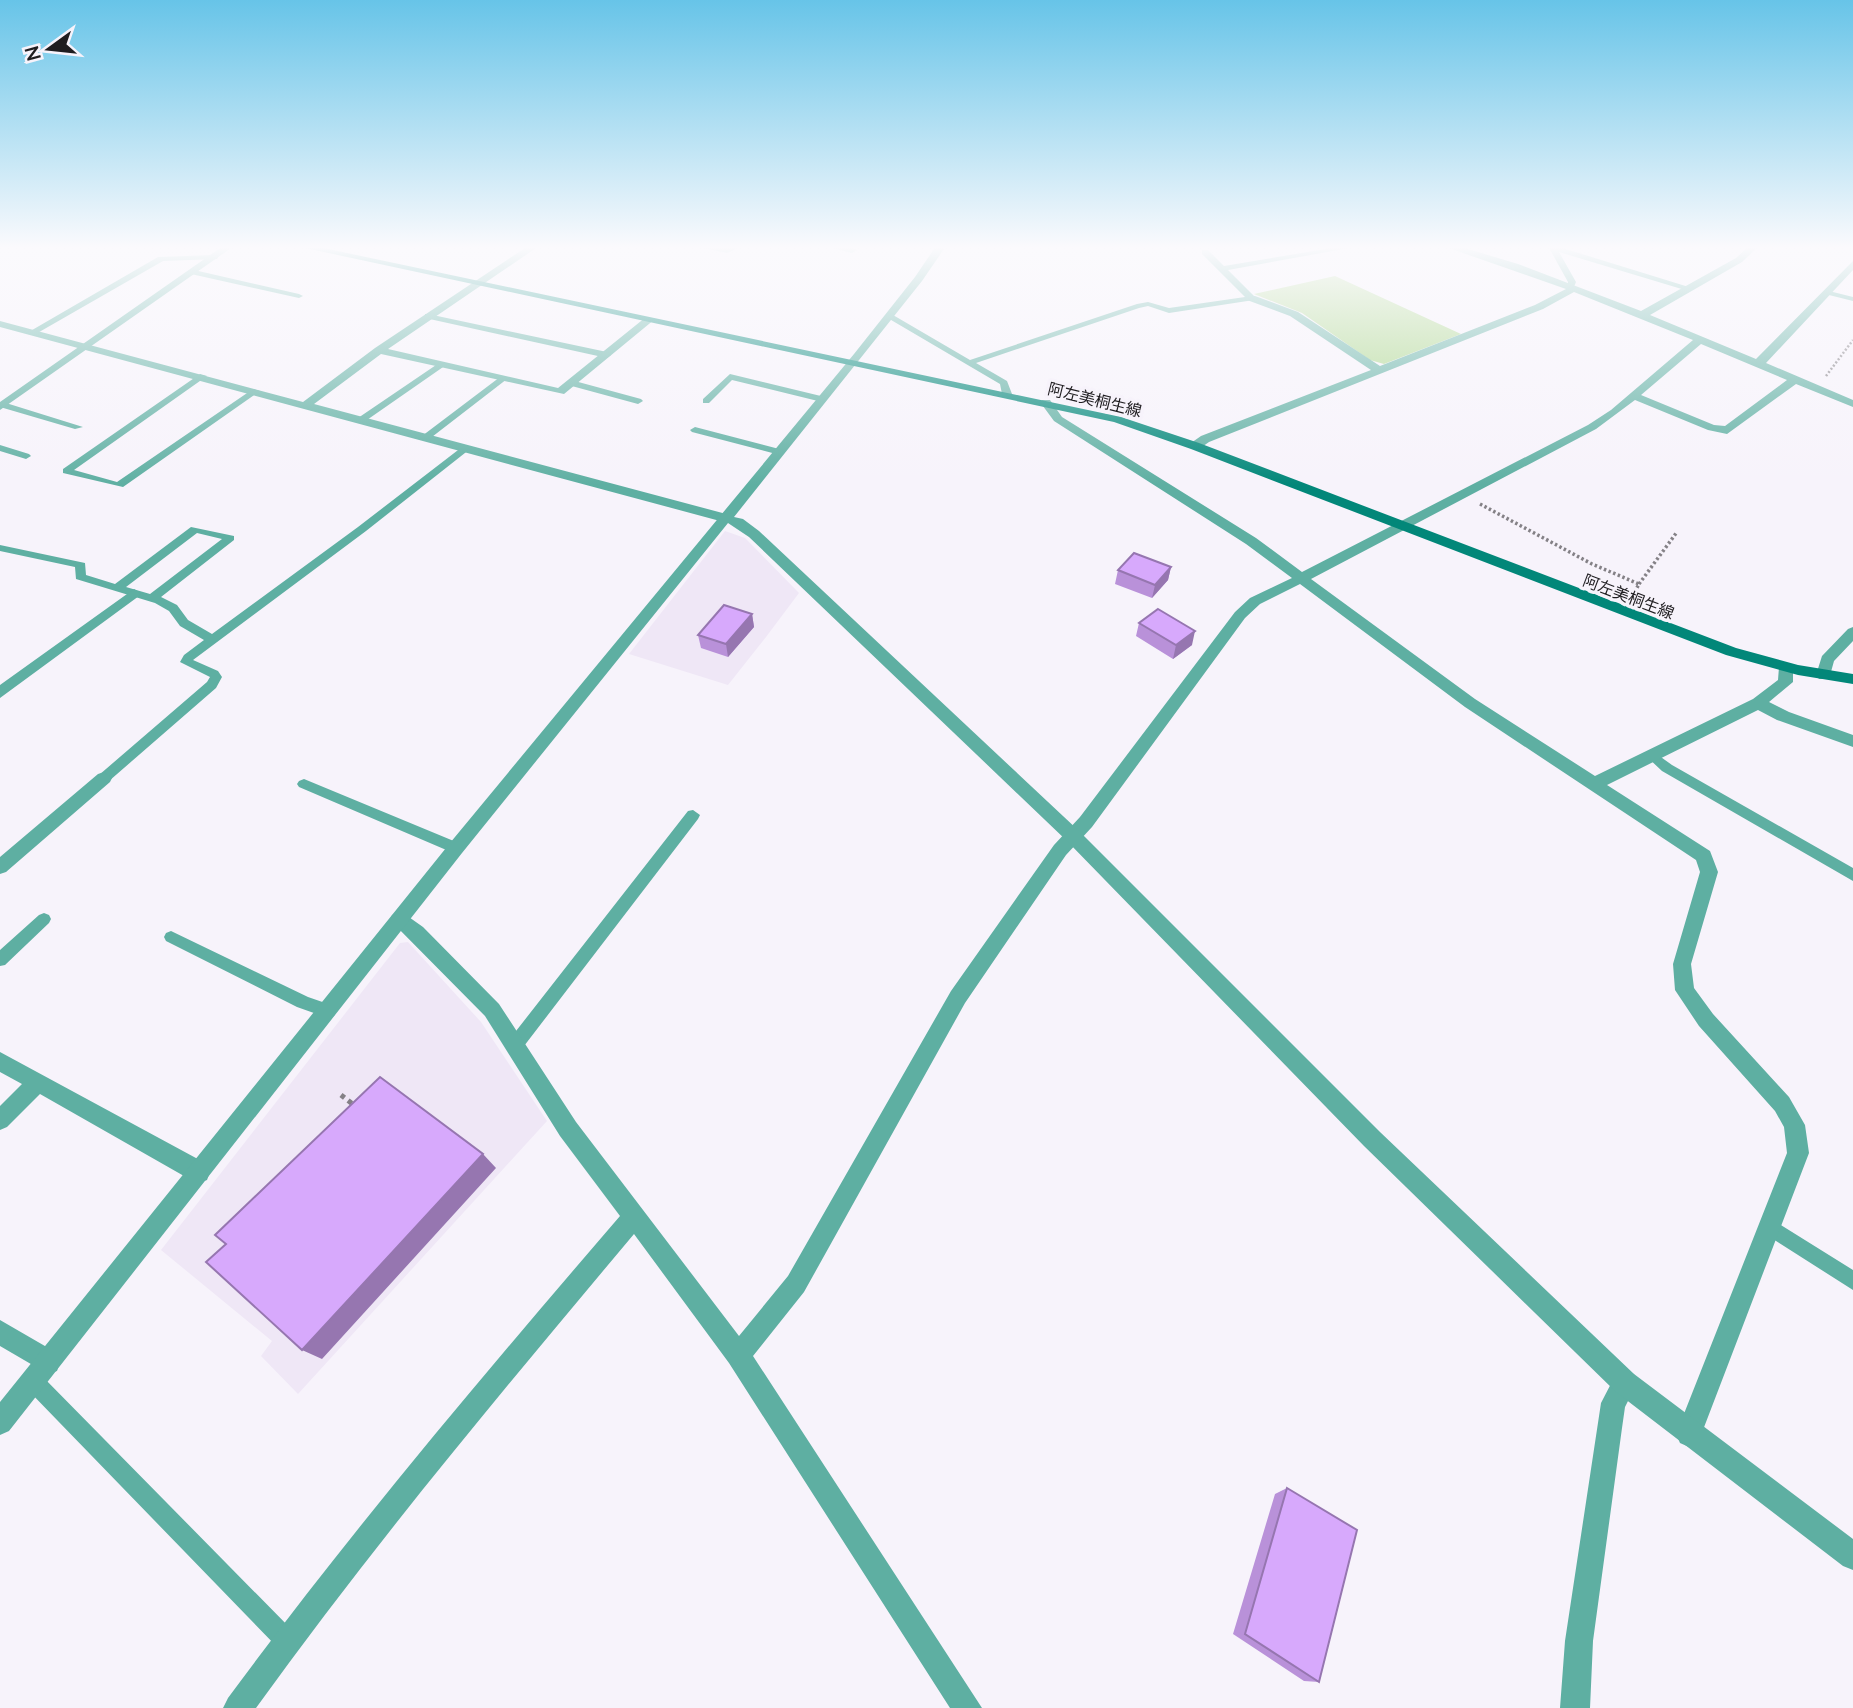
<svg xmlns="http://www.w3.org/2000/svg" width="1853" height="1708" font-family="Lato,'Noto Sans JP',sans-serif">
  <rect width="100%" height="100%" fill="#f7f3fb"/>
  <path fill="#efe7f6" d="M 725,531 L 745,538 L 799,593 L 766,637 L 728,685 L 629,654 Z
    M 408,942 L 481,1022 L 547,1121 L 298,1394 L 261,1356 L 272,1341 L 161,1250 L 400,943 Z"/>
  <path fill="#a9d688" d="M 1335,276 L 1461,334 L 1384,364 L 1370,360 L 1302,313 L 1254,294 Z"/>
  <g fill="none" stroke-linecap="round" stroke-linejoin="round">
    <path stroke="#848186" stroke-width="2.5" stroke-dasharray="2 2" stroke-linecap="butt" d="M 1826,376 L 1853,340"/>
    <path stroke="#848186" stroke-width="3.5" stroke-dasharray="2.5 2.5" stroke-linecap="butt" d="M 1480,504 L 1592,564 L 1639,584 L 1633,595
      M 1639,584 L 1677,532"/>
    <path stroke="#848186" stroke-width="5" stroke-dasharray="4.5 4.5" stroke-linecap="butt" d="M 341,1095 L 355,1106"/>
    <path fill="#5eafa2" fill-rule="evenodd" d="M 1343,246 L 1360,246 L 1228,270 L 1254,296 L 1254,300 L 1169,313 L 1148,306 L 1139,308 L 976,363 L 1007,381 L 1012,394 L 1007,397 L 1002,394 L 1000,384 L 886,317 L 893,315 L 970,360 L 1137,304 L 1148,302 L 1169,308 L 1245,297 L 1202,254 L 1202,250 L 1208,250 L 1224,266 Z
      M 1548,246 L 1556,246 L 1692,288 L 1685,290 L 1559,252 L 1576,282 L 1573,289 L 1567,289 L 1568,282 Z
      M 214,255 L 218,257 L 217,259 L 163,261 L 34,335 L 27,333 L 158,257 Z
      M 194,270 L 299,294 L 303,296 L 299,298 L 191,274 L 190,272 Z
      M 1825,290 L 1853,297 L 1853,301 L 1825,294 Z
      M 428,314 L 607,352 L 611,355 L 607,358 L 425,318 L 425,314 Z
      M 439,363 L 446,365 L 364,422 L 358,422 L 358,418 Z
      M 200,374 L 207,376 L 74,470 L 117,482 L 253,389 L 260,391 L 123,487 L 63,473 L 63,469 Z
      M 730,374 L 825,397 L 827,399 L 822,402 L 732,380 L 709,403 L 703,403 L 703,399 Z
      M 500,377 L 507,379 L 428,440 L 422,440 L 422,436 Z
      M 571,380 L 641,399 L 643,401 L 638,404 L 568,385 L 567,383 Z
      M 0,403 L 6,403 L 83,427 L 75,429 L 0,407 Z
      M 695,427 L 783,450 L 785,452 L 780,455 L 692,432 L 690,430 Z
      M 0,445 L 29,454 L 31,456 L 26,459 L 0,451 Z
      M 462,447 L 470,449 L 366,531 L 193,660 L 218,671 L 222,677 L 216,688 L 109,781 L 99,781 L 97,778 L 99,775 L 207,682 L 210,677 L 180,662 L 184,655 L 204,640 L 180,626 L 169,611 L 155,603 L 76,579 L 75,567 L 0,551 L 0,545 L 85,563 L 86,575 L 115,584 L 191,527 L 234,536 L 234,540 L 161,597 L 177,605 L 188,620 L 212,634 L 358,527 ZM 197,533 L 222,539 L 150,594 L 126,587 Z
      M 1651,750 L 1672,765 L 1853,868 L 1853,881 L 1662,771 L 1645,755 Z
      M 304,779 L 461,844 L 463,848 L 461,852 L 451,852 L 299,787 L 297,784 L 299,781 Z
      M 693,810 L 700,815 L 698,819 L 521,1050 L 515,1052 L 509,1050 L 507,1045 L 509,1040 L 688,811 Z
      M 44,913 L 49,915 L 51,919 L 49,923 L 5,965 L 0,966 L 0,950 L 39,915 Z
      M 171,931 L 308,997 L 334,1006 L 336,1011 L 334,1016 L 328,1018 L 297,1007 L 166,941 L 164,937 L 166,933 Z
      M 1771,1219 L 1853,1270 L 1853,1290 L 1765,1234 L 1762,1228 L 1765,1222 Z
      M 33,1371 L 40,1374 L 295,1633 L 298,1641 L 295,1649 L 287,1652 L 279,1649 L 26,1388 L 23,1381 L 26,1374 Z"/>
    <path fill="#5eafa2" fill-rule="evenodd" d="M 528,246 L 539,246 L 388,349 L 558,388 L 646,317 L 655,319 L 564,394 L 381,354 L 314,404 L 730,515 L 730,521 L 720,521 L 0,327 L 0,321 L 303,402 L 375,348 Z
      M 694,246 L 743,246 L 727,253 Z
      M 824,246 L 845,246 L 857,250 L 852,253 Z
      M 1443,246 L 1458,246 L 1518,264 L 1641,311 L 1736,258 L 1749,246 L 1759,246 L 1742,262 L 1650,315 L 1756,359 L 1853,261 L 1853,270 L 1766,363 L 1853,400 L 1853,407 L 1796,384 L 1727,434 L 1708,430 L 1635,400 L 1596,429 L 1311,579 L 1475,699 L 1595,776 L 1753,699 L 1778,680 L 1779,667 L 1786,662 L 1793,667 L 1793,682 L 1769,702 L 1789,712 L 1853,735 L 1853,747 L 1777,720 L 1758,710 L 1607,785 L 1710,851 L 1718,872 L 1691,964 L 1694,988 L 1713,1014 L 1789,1097 L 1805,1125 L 1809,1153 L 1698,1443 L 1689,1447 L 1680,1443 L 1676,1434 L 1787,1153 L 1784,1127 L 1775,1111 L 1699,1026 L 1675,990 L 1673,964 L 1700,872 L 1696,860 L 1465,707 L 1300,584 L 1260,604 L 1245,618 L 1092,827 L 1066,855 L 965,1003 L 804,1292 L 753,1356 L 982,1708 L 950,1708 L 729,1363 L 634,1234 C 504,1389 374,1544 256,1708 L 223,1708 L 228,1698 C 351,1531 485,1373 620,1216 L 560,1136 L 485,1016 L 390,920 L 392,915 L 399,912 L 406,915 L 423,927 L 499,1004 L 576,1122 L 739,1336 L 788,1276 L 951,991 L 1054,845 L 1080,817 L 1235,612 L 1250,598 L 1292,578 L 1246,544 L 1054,421 L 1040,402 L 1042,400 L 1050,400 L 1062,417 L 1256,538 L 1302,572 L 1588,425 L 1611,410 L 1693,340 L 1574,292 L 1543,309 L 1209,442 L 1199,449 L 1191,449 L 1191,443 L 1201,436 L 1371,370 L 1290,316 L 1247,300 L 1247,296 L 1255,296 L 1298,312 L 1380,366 L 1535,305 L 1566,289 ZM 1701,344 L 1787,380 L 1725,426 L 1714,425 L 1641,395 Z
      M 134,589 L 141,593 L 139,596 L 0,698 L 0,685 Z
      M 1853,627 L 1853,641 L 1834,661 L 1829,679 L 1819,679 L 1816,675 L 1822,656 L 1848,629 Z
      M 104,772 L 112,778 L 110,782 L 6,872 L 0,874 L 0,857 L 98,774 Z
      M 0,1052 L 207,1164 L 210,1172 L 207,1180 L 199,1183 L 191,1180 L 40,1094 L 7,1127 L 0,1130 L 0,1106 L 22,1084 L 0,1072 Z
      M 0,1320 L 57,1353 L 60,1362 L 57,1371 L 48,1374 L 0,1346 Z
      M 1625,1371 L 1634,1374 L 1637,1383 L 1625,1407 L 1622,1428 L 1593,1641 L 1590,1708 L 1560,1708 L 1565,1641 L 1601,1403 L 1616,1374 Z"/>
    <path fill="#5eafa2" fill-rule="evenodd" d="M 223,246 L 234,246 L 0,410 L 0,402 Z
      M 936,246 L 946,246 L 922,281 L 734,517 L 743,519 L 759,531 L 1079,831 L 1380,1132 L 1634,1374 L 1853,1539 L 1853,1570 L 1843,1566 L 1616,1392 L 1364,1146 L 1067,841 L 749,537 L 728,523 L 462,853 L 9,1431 L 0,1435 L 0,1402 L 450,843 L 854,354 L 915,277 Z"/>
    <path fill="#028779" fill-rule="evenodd" d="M 296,246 L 314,246 L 1121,417 L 1199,443 L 1736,648 L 1798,665 L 1853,674 L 1853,684 L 1798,675 L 1726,655 L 1191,449 L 1114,422 Z"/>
  </g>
  <path fill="#b991d9" d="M 1171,567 L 1168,580 L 1152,598 L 1115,584 L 1118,570 Z
    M 752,614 L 754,627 L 728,657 L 701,648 L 698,635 Z
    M 1139,623 L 1192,645 L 1173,659 L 1136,636 Z
    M 1287,1488 L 1319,1682 L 1304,1681 L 1233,1634 L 1275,1494 Z"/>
  <path fill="#9676b0" d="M 1171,567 L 1168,580 L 1152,598 L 1155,585 Z
    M 752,614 L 754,627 L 728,657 L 726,644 Z
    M 1195,631 L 1192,645 L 1173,659 L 1176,645 Z
    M 483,1154 L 496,1168 L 322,1359 L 302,1350 Z"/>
  <path fill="#d7a9fc" stroke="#9676b0" stroke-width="2" d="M 1134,553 L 1171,567 L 1155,585 L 1118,570 Z
    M 724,605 L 752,614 L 726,644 L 698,635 Z
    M 1158,609 L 1195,631 L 1176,645 L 1139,623 Z
    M 380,1077 L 483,1154 L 302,1350 L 206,1262 L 226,1244 L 215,1235 Z
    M 1287,1488 L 1357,1530 L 1319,1682 L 1245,1634 Z"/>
  <linearGradient id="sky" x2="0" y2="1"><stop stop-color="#67c4e8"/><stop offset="0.51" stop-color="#fbfafd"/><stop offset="1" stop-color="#fbfafd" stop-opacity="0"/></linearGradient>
  <rect width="1853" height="485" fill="url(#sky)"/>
  <g text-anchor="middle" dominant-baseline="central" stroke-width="7" stroke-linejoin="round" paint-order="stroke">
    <g font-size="16" fill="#1f1d20" stroke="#f7f3fb">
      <text transform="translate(1095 399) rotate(14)">阿左美桐生線</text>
      <text transform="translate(1629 596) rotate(21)">阿左美桐生線</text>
    </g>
  </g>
  <g transform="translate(49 49) rotate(255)" stroke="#f7f3fb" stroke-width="5" paint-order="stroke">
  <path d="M0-5L12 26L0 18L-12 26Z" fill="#1f1d20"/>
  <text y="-10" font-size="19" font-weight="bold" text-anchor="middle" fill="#1f1d20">N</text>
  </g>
</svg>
